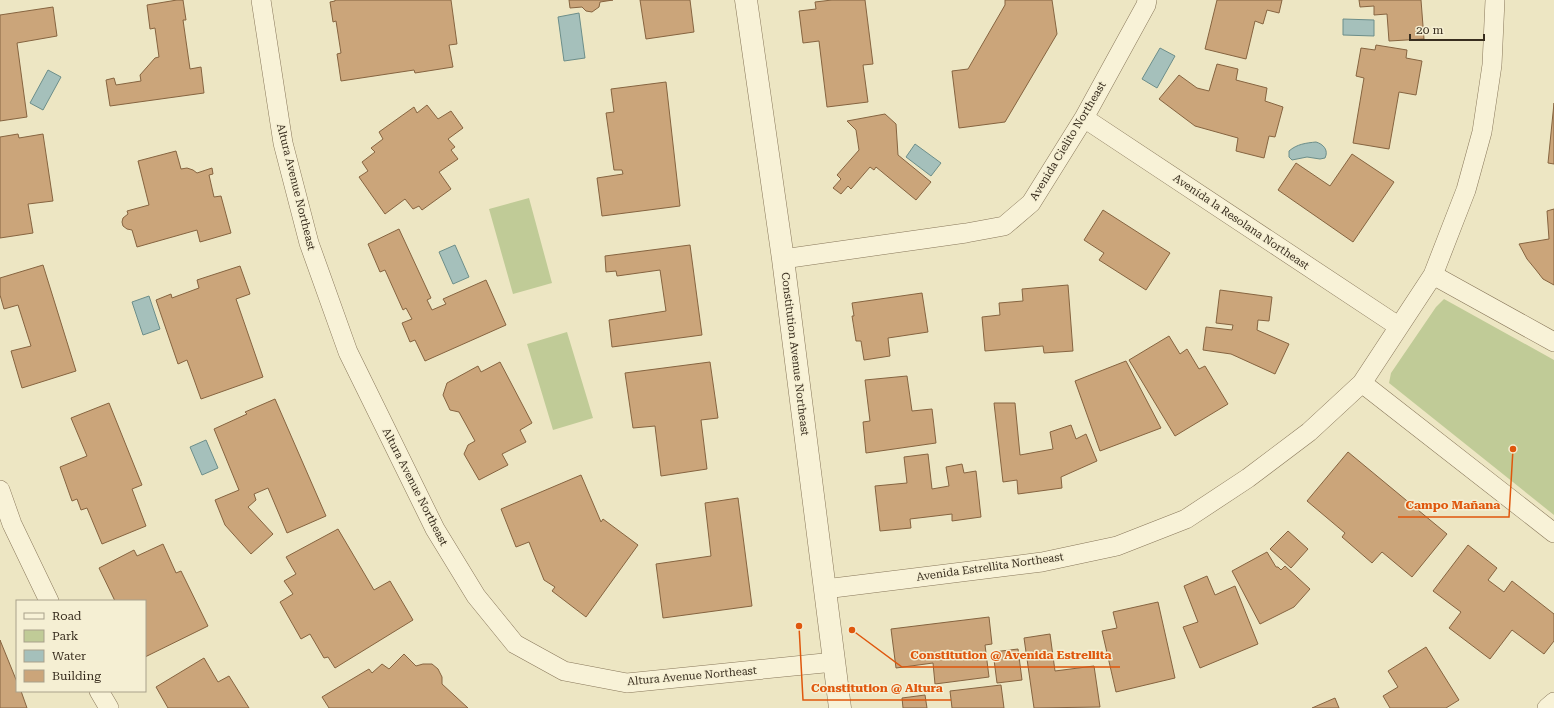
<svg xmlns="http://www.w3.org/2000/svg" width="1554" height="708" font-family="'Roboto Serif',serif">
  <rect width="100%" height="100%" fill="#ede6c3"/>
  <path fill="#c0cb97" d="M 529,198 L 552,283 L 513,294 L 489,209 Z
    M 1444,299 L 1554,360 L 1554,515 L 1389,383 L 1391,373 L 1436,307 Z
    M 567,332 L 593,418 L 553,430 L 527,344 Z"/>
  <path fill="#a5c0bb" stroke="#6c8e8a" d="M 579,13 L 585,58 L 564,61 L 558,17 Z
    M 1343,19 L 1374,20 L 1374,36 L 1343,35 Z
    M 1160,48 L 1175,56 L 1157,88 L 1142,79 Z
    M 48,70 L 61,77 L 43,110 L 30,103 Z
    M 1316,142 C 1323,144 1329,150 1325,158 L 1320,159 L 1307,157 L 1292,160 L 1289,157 L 1289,151 C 1297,144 1306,143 1316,142 Z
    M 915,144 L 941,163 L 931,176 L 906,157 Z
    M 455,245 L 469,277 L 453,284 L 439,252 Z
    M 149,296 L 160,329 L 143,335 L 132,302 Z
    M 206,440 L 218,468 L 202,475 L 190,447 Z"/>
  <path fill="#cba57a" stroke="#866440" d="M 177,0 L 183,0 L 186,20 L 183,20 L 190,69 L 201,67 L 204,93 L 110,106 L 106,80 L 114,78 L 116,85 L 141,81 L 140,75 L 155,58 L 159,57 L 155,28 L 150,29 L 147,5 Z
    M 335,0 L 451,0 L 457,44 L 449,45 L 453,67 L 415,73 L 414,70 L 341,81 L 337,54 L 341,53 L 336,21 L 333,22 L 330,2 L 335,1 Z
    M 569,0 L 613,0 L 600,2 L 599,7 L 592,12 L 586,11 L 582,7 L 570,8 Z
    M 640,0 L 690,0 L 694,32 L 646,39 Z
    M 832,0 L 865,0 L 873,64 L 863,65 L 868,102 L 827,107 L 819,41 L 803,43 L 799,11 L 816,9 L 815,2 Z
    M 1005,0 L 1052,0 L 1057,34 L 1005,122 L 959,128 L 952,71 L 968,69 L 1005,5 Z
    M 1217,0 L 1282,0 L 1279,13 L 1267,10 L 1263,24 L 1255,21 L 1246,59 L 1205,49 Z
    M 1359,0 L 1421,0 L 1424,39 L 1389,41 L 1387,14 L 1374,15 L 1374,6 L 1360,7 Z
    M 53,7 L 57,36 L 17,43 L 27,117 L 0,121 L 0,15 Z
    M 1376,45 L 1407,50 L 1406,58 L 1422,61 L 1416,95 L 1399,92 L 1389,149 L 1353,143 L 1364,78 L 1356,76 L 1361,48 L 1375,50 Z
    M 1217,64 L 1238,69 L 1236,80 L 1267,88 L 1265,101 L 1283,107 L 1275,137 L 1269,136 L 1264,158 L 1236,151 L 1238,138 L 1195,126 L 1159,99 L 1179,75 L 1197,88 L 1209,91 Z
    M 666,82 L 680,206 L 602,216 L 597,178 L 623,174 L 622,170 L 614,170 L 606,113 L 614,112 L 611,89 Z
    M 1554,103 L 1554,164 L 1548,163 Z
    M 427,105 L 438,119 L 451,111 L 463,128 L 448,139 L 455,147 L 451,150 L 458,159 L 439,172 L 451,189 L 422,210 L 419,206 L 413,209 L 405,199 L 385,214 L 359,177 L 368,171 L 362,162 L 375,152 L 371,148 L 383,139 L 379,132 L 414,107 L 417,113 Z
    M 885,114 L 896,124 L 898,155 L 931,182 L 916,200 L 876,167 L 874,170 L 870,167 L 851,189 L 848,186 L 841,194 L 833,188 L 841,179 L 837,175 L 859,150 L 856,130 L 847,121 Z
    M 18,134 L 19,138 L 43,134 L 53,201 L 28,204 L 33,233 L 0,238 L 0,137 Z
    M 176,151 L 181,169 L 187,168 L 193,170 L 197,173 L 212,168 L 213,174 L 209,175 L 214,197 L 221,196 L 231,233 L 200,242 L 197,230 L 137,247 L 132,230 L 127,229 L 123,226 L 122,222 L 123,218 L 128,214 L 127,211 L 149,205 L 138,161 Z
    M 1352,154 L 1394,182 L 1353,242 L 1278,190 L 1296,163 L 1330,186 Z
    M 1554,209 L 1554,285 L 1543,279 L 1536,270 L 1527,259 L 1519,244 L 1549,239 L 1547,211 Z
    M 1103,210 L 1170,253 L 1146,290 L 1099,260 L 1104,253 L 1084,240 Z
    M 399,229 L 431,298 L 427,300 L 432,310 L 446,304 L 443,299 L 486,280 L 506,325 L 425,361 L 415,340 L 410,342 L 402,323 L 412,319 L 406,308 L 403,310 L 385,270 L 380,272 L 368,244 Z
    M 690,245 L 702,335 L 612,347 L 609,320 L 666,311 L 660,270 L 617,276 L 616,271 L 606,272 L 605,256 Z
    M 43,265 L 76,371 L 22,388 L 11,351 L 31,346 L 18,305 L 4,309 L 0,295 L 0,278 Z
    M 240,266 L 250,294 L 236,299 L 263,377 L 201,399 L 187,360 L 178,364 L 156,300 L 171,294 L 172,298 L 199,288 L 197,280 Z
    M 1068,285 L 1073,351 L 1044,353 L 1043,346 L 985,351 L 982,317 L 1000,315 L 999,303 L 1023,301 L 1022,289 Z
    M 1220,290 L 1272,297 L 1269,321 L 1258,320 L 1257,330 L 1289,344 L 1275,374 L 1231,354 L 1203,350 L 1206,327 L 1232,330 L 1233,325 L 1216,323 Z
    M 922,293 L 928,332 L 888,338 L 890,356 L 864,360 L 861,341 L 856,341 L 852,316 L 854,316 L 852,303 Z
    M 1169,336 L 1180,354 L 1187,349 L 1199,369 L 1205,366 L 1228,404 L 1175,436 L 1129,360 Z
    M 1126,361 L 1161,428 L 1100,451 L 1075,381 Z
    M 500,362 L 532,423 L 520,430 L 526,442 L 502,454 L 508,465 L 479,480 L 464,454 L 468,445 L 475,441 L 459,412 L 450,410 L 443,395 L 447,383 L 478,366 L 481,372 Z
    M 710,362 L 718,418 L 701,420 L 707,469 L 661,476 L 655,426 L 633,428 L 625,373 Z
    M 907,376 L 912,411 L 932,409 L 936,443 L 866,453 L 863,422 L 870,421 L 865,380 Z
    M 275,399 L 326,516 L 287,533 L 268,488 L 254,494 L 256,500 L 248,507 L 273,534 L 251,554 L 225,525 L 215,500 L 239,490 L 214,429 L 247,414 L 245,412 Z
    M 109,403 L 142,485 L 132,489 L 146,526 L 102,544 L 87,508 L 81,510 L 77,499 L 72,501 L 60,467 L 87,456 L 71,418 Z
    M 994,403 L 1015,403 L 1020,455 L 1053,449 L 1050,432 L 1071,425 L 1076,439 L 1086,434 L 1097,461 L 1061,477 L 1062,488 L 1018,494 L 1017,480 L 1003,482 Z
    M 1348,452 L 1447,534 L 1412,577 L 1382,552 L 1372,563 L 1342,537 L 1345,533 L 1307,501 Z
    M 928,454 L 932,489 L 949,486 L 946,467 L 962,464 L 964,473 L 976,471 L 981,517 L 952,521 L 952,514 L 910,519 L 911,528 L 880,531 L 875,486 L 907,483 L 904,457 Z
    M 581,475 L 601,522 L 603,519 L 638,545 L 586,617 L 552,591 L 555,587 L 544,580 L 529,542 L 516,547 L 501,509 Z
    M 738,498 L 752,606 L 663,618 L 656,564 L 711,556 L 705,503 Z
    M 338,529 L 374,590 L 390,581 L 413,620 L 335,668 L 328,657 L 324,658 L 310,634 L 301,639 L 280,602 L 293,594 L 284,581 L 296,574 L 286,557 Z
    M 1288,531 L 1308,549 L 1291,568 L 1270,549 Z
    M 163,544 L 176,573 L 181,571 L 208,626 L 145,657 L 145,601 L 115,601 L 99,568 L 134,550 L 137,556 Z
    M 1468,545 L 1497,568 L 1488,580 L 1504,592 L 1512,581 L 1554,614 L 1554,641 L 1544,654 L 1512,630 L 1490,659 L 1449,628 L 1461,612 L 1433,591 Z
    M 1267,552 L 1276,567 L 1278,567 L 1281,570 L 1285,566 L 1310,589 L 1294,607 L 1260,624 L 1232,571 Z
    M 1207,576 L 1215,595 L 1235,586 L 1258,644 L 1200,668 L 1183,627 L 1198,622 L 1184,586 Z
    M 1158,602 L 1175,678 L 1116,692 L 1102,631 L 1117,628 L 1113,612 Z
    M 989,617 L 992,644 L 985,645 L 989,677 L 935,684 L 933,663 L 896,668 L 891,629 Z
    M 1050,634 L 1055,671 L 1094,666 L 1100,707 L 1034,708 L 1024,638 Z
    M 0,640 L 17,682 L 17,691 L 21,691 L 27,708 L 0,708 Z
    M 1426,647 L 1459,700 L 1446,708 L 1390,708 L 1383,696 L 1398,687 L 1388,671 Z
    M 1018,649 L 1022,680 L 997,683 L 993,652 Z
    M 404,654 L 416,666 L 423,664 L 432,664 L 438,669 L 442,677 L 442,684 L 468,708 L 329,708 L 322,697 L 369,669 L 372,673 L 382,664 L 389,669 Z
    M 204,658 L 218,682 L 229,676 L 249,708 L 168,708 L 156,687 Z
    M 1001,685 L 1004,708 L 952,708 L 950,691 Z
    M 925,695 L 927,708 L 903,708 L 902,698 Z
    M 1335,698 L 1339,708 L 1312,708 Z"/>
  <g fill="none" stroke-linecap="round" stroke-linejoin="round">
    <g stroke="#88775a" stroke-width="20">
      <path id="minor" d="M 261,0 L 283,143 L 309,243 L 348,352 L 435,529 L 476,596 L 515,644 L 564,671 L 627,683 L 834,662
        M 1084,118 L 1398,326
        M 783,259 L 966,233 L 1004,226 L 1031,203 L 1084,118 L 1146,5 L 1147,0
        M 1433,275 L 1554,342
        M 1362,383 L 1554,533
        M 0,490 L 12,524 L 49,601
        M 825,589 L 1042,562 L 1117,546 L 1186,519 L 1248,478 L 1309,432 L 1362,383 L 1433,275 L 1466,190 L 1482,132 L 1492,65 L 1495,0
        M 99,691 L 109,708
        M 1547,708 L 1554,702"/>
    </g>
    <g stroke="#88775a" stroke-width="23">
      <path id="tertiary" d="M 746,0 L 783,259 L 840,708"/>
    </g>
    <use href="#minor" stroke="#f8f2d7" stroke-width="19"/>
    <use href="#tertiary" stroke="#f8f2d7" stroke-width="22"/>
  </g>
  <g text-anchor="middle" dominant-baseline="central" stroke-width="3" stroke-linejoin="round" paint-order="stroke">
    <g font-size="11" fill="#382d1e" stroke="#f5efd3">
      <text transform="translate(1068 141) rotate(-59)">Avenida Cielito Northeast</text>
      <text transform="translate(296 187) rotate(76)">Altura Avenue Northeast</text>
      <text transform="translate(1241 222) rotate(34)">Avenida la Resolana Northeast</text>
      <text transform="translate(795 354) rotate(83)">Constitution Avenue Northeast</text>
      <text transform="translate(415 487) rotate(63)">Altura Avenue Northeast</text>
      <text transform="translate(990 567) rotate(-8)">Avenida Estrellita Northeast</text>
      <text transform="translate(692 676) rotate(-5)">Altura Avenue Northeast</text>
    </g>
  </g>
  <path fill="none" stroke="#df570d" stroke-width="1.5" d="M1513 449L1509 517H1398M852 630L902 667H1120M799 626L803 700H951"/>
  <g fill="#df570d" stroke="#f5efd3" stroke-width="1.5">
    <circle cx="1513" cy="449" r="4"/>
    <circle cx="852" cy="630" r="4"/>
    <circle cx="799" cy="626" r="4"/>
  </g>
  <g font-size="12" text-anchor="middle" font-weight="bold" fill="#df570d" stroke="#f5efd3" stroke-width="3" stroke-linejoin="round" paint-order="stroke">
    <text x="1453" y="509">Campo Mañana</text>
    <text x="1011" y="659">Constitution @ Avenida Estrellita</text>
    <text x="877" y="692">Constitution @ Altura</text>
  </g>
  <rect x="16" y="600" width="130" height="92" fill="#f5efd3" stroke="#a9a18b"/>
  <rect x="24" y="613" width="20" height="6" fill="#f8f2d7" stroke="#a9a18b"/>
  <text x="52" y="620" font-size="12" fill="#382d1e">Road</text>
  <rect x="24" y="630" width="20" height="12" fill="#c0cb97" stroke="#a9a18b"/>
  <text x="52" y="640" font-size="12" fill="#382d1e">Park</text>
  <rect x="24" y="650" width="20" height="12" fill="#a5c0bb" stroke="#a9a18b"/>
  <text x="52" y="660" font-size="12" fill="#382d1e">Water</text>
  <rect x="24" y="670" width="20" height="12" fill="#cba57a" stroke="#a9a18b"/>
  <text x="52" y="680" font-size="12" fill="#382d1e">Building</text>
  <path d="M1410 34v6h74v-6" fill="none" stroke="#382d1e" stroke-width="2"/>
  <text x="1416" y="34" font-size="12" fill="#382d1e" stroke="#f5efd3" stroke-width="3" paint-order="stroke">20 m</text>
</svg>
